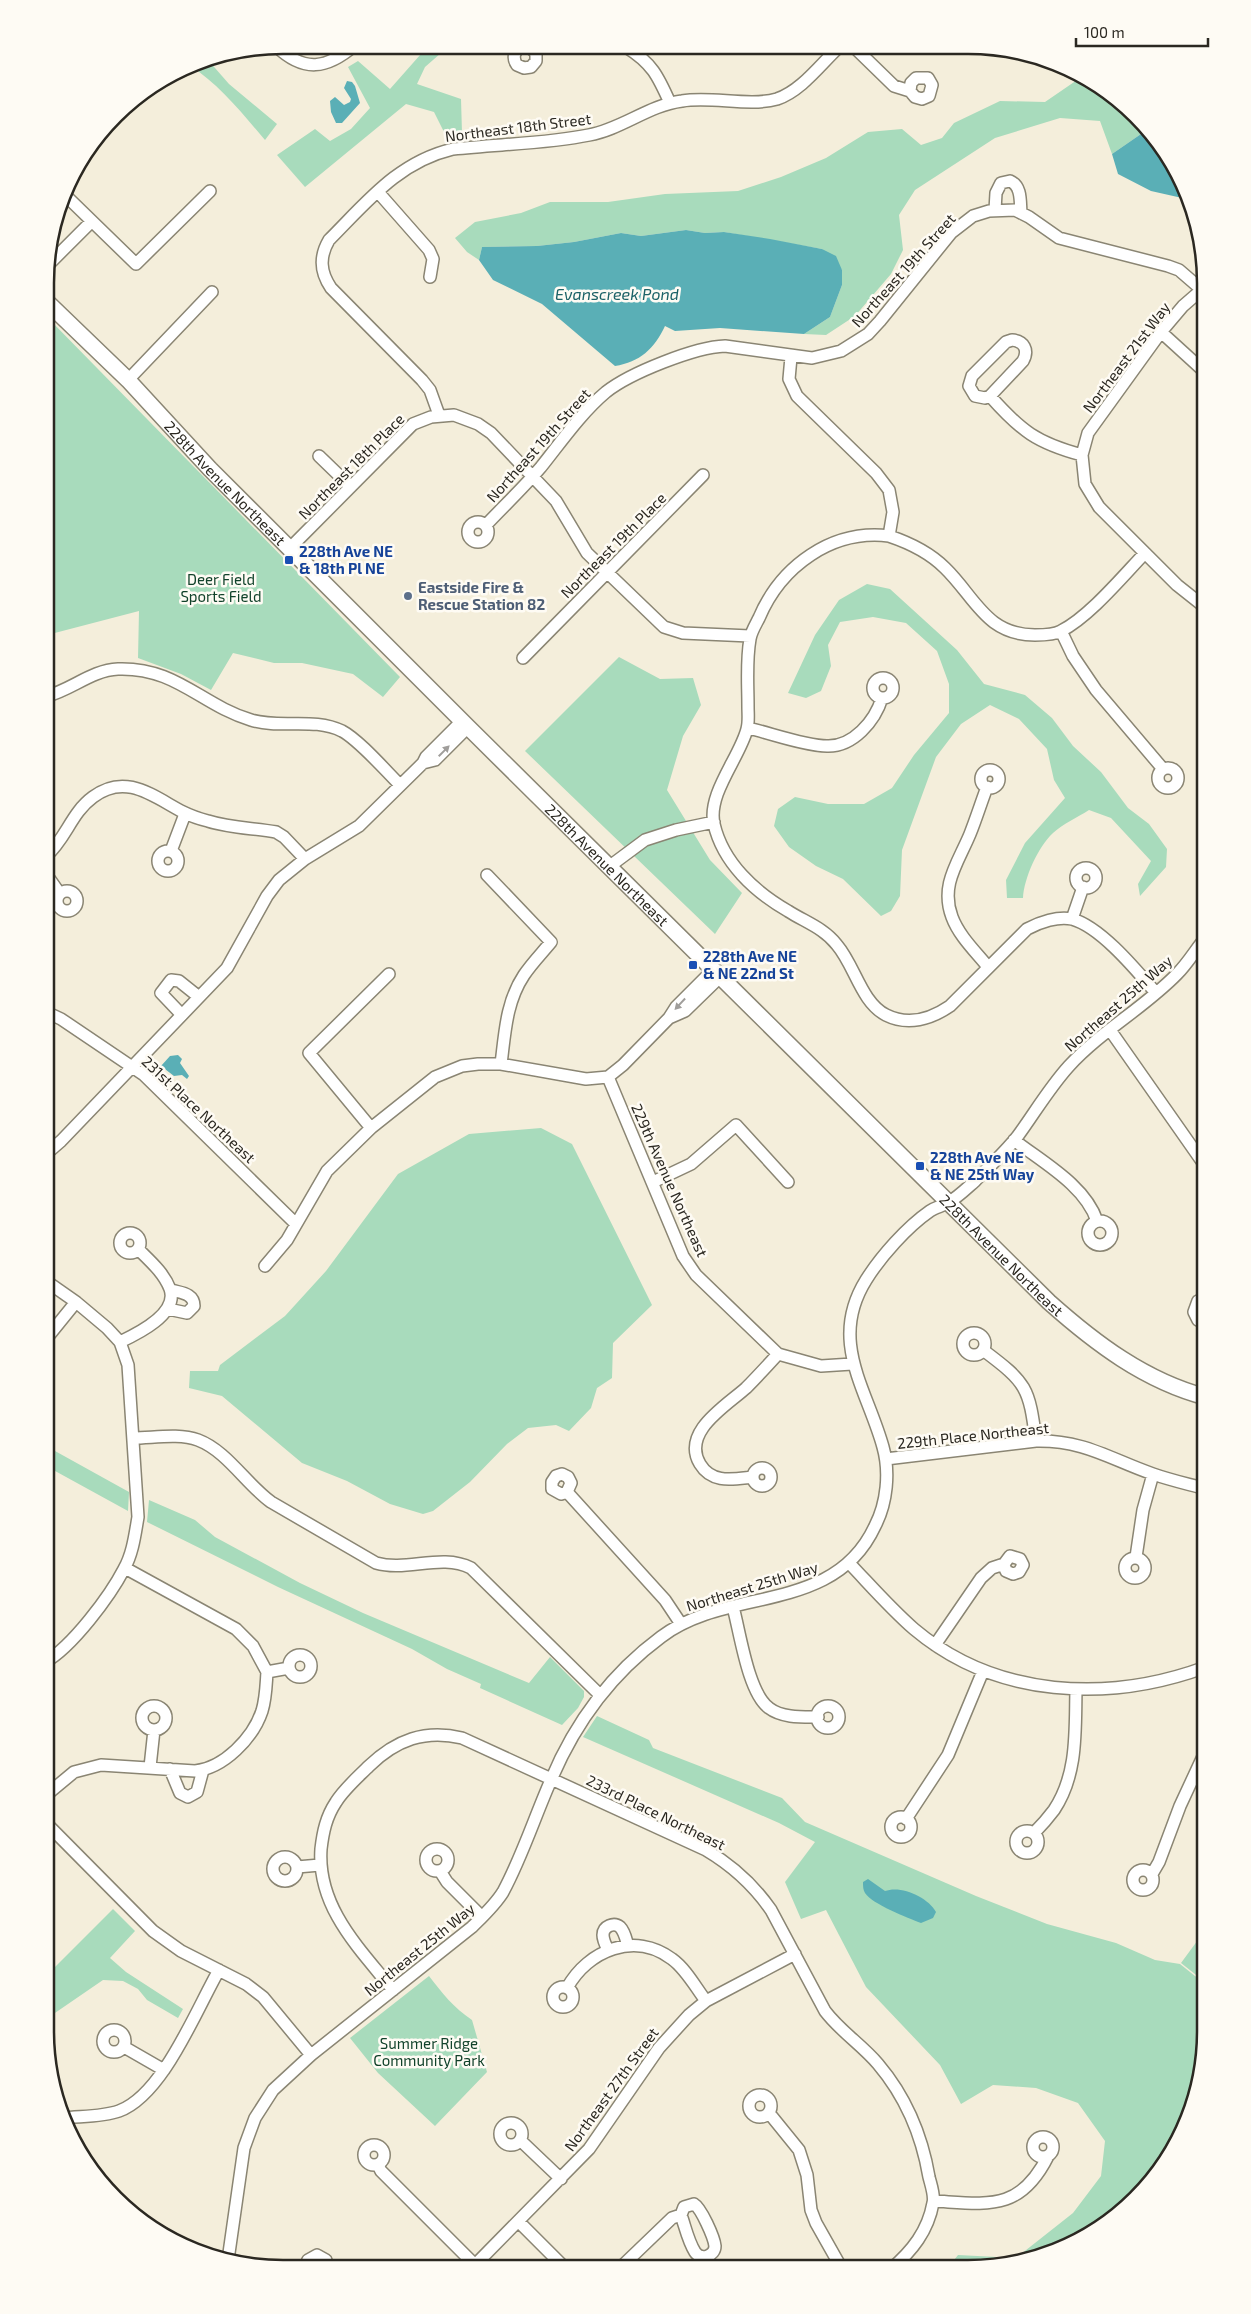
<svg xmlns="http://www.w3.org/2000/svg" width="1251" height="2314" font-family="'Exo 2',sans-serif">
  <rect width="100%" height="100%" fill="#f4eedb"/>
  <path fill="#a8dbbc" d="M 428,46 L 449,46 L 425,67 L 417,84 L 461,99 L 462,133 L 445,134 L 434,112 L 406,104 L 305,187 L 277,155 L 315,129 L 330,141 L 351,129 L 370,108 L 348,67 L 358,61 L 390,89 Z
    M 208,60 L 229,84 L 277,124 L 265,140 C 242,113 219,84 189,65 Z
    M 1080,78 L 1086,78 L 1125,104 L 1150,132 L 1141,134 L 1112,154 L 1100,121 L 1060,118 L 995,138 L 915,190 L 899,215 L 903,250 L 891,274 L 855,316 L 826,335 L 804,334 L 830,317 L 842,285 L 842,270 L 822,249 L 724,232 L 705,233 L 686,230 L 641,236 L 621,233 L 574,242 L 537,246 L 482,247 L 479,260 L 467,252 L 455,238 L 475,222 L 521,213 L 550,202 L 608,202 L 665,194 L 738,191 L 781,177 L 826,158 L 868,132 L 902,129 L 921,145 L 942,138 L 954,123 L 1000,101 L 1045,102 Z
    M 47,317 L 400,677 L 383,697 L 353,674 L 302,663 L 274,663 L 233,653 L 211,690 L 181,674 L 138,658 L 139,611 L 47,635 Z
    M 867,584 L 890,589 L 957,650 L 984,684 L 1025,695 L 1052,718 L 1073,746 L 1101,772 L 1128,808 L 1149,824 L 1167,849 L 1166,867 L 1140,896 L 1138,884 L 1151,861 L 1111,818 L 1089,810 C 1078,817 1063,824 1053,833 C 1038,847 1024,878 1023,898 L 1007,898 L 1006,880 L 1025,843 L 1065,798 L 1054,780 L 1047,749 L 1019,719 L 990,705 L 961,724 L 936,757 L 902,850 L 900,896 L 891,911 L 881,916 L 843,879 L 816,866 L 789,847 L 774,826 L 778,809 L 795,797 L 828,804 L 864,804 L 892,788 L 914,755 L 949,713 L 949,684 L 937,651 L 906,623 L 873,617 L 840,622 L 828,645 L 831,666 L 821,691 L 806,698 L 788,693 L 815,635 L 839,600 Z
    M 619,657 L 660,679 L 693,678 L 701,705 L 683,736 L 667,790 L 710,860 L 742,893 L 715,934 L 525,751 Z
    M 541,1128 L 572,1144 L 652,1305 L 613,1343 L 612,1378 L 597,1388 L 591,1408 L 569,1431 L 556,1425 L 528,1428 L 507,1444 L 470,1482 L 433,1511 L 423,1514 L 390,1504 L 347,1481 L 302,1463 L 222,1396 L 189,1388 L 190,1371 L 218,1371 L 220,1365 L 285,1316 L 326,1271 L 398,1174 L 469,1134 Z
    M 46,1446 L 129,1492 L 128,1511 L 46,1466 Z
    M 149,1500 L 195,1520 L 215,1537 L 300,1583 L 363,1613 L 529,1683 L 550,1657 L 584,1691 L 584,1697 L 578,1708 L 562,1725 L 480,1688 L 481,1684 L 447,1669 L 412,1649 L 278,1587 L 147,1522 Z
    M 597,1716 L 649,1740 L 653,1748 L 782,1798 L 805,1822 L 976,1896 L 1047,1924 L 1116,1943 L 1155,1960 L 1180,1964 L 1205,1984 L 1205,2047 L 1188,2122 L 1157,2176 L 1113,2220 L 1045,2256 L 969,2269 L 947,2269 L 958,2255 L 1016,2258 L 1073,2213 L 1101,2176 L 1105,2141 L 1078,2103 L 1036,2088 L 993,2085 L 961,2104 L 940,2065 L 866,1987 L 826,1910 L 801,1919 L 785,1882 L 815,1842 L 779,1823 L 583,1737 Z
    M 113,1909 L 135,1931 L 110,1958 L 126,1972 L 183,2009 L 178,2018 L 147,2000 L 138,1989 L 123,1981 L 103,1980 L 52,2015 L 45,2028 L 45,1977 Z
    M 1206,1929 L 1205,1982 L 1181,1963 Z
    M 429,1976 C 442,1993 454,2008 472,2020 L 487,2072 L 435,2126 L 378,2073 L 350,2038 Z"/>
  <path fill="#5aafb6" d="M 347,81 L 352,82 L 355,86 L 360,103 L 342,123 L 336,123 L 331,112 L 330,101 L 335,97 L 344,105 L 350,102 L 351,99 L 344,88 Z
    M 1150,132 L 1166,150 L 1191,200 L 1151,191 L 1118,174 L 1112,154 L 1141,134 Z
    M 686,230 L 705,233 L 724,232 L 770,239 L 822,249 L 836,256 L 842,270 L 842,285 L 830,317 L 804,334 L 720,328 L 675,331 L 665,326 C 654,349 640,362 615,366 L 542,304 L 493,280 L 479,260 L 482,247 L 537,246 L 574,242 L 621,233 L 641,236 Z
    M 178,1055 L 182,1059 L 180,1063 L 189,1076 L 187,1079 L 182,1075 L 174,1076 L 161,1066 L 170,1056 Z
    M 868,1879 L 885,1891 C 901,1885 928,1897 936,1912 L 933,1918 L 921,1923 C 908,1918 872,1904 865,1893 C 863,1890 863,1886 863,1882 Z"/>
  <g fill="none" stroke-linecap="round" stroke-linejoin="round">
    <g stroke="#8a8573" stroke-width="14">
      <path id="minor" d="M 276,46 C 304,73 327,69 355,45
        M 522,46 C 514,50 512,58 517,65 L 524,68 L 531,67 L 536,61 L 536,53 L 529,47
        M 626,47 C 652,63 658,76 670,103
        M 856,49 L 894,86 L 910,91 L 915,97 L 922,99 L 929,96 L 932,85 L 928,78 L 916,78 L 911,83 L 910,91
        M 378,192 L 429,250 L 433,259 L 430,277
        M 64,194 L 136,264 L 210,191
        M 995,210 L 996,193 L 1001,183 L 1010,181 C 1022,186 1020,202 1021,213
        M 47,266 L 91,222
        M 1161,332 L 1206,373
        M 1012,340 C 1024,341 1029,350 1023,361 L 990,396 L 985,398 L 975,396 L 969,386 L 972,376 L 1006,342 Z
        M 791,357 L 789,379 L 797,396 L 876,473 L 889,490 L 893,512 L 889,536 C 910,543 929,552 945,568 C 975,597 986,635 1035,635 C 1043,635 1054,635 1061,631 C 1089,617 1123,576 1145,553
        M 128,380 L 212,292
        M 990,396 C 1021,431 1037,443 1082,455 L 1085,484 L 1099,507 L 1177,585 L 1206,608
        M 439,415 L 430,390 L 422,380 L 331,288 C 320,272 319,257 329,240 C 367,202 398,162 453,149 C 498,144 545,144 589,135 C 622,129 649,105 682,101 C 712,96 749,107 777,99 C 801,91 820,65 838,48
        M 1082,455 L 1088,433 L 1161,332 L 1183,306 L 1206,286
        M 319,456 L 350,486
        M468 532a10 10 0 1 1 20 0a10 10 0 1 1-20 0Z
        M 486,525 C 504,506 524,487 541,467 C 561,442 581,413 606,392 C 630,373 695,347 725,346 L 812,358 L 841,351 L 868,334 L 880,321 L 951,233 L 973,216 L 989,211 L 1015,210 L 1029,217 L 1059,238 L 1168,266 L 1179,270 L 1201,289
        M 889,536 C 832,529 781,566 759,618 C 756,624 751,632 750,639 C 746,661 748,684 748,707 C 748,714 749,722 747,729 C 740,757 707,794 714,824 C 723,863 755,892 788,911 C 805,922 824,928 837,945 C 855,966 861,1002 886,1015 C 908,1026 931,1019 950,1006 L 1027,929 C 1040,922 1058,916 1072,919 C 1101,927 1137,971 1156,993
        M 290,548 L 413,424 L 431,417 L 454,415 L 478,424 L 491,433 L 556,501 L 587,553 L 664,627 L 683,633 L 750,636
        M 1061,631 L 1073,656 L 1096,690 L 1163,769
        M 523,658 L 703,475
        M873 688a10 10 0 1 1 20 0a10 10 0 1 1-20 0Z
        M 47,696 C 71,690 92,670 118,669 C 176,667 201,705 251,720 C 280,729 314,717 342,731 C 359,740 385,770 400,785
        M 462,721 L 426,757 L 423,763 L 435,760 L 468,727
        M 748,728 C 770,733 806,746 827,746 C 853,747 875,721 882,698
        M1158 778a10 10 0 1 1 20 0a10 10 0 1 1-20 0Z
        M981 779a9 9 0 1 1 18 0a9 9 0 1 1-18 0Z
        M 987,787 C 981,803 976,819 970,834 C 958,863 940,885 952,917 C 959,936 976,952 988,967
        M 171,851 L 185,814
        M158 861a10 10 0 1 1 20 0a10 10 0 1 1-20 0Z
        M 46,856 C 66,839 71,813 93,797 C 126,772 154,797 183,812 C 191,816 200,819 208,821 C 230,828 253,828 276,832 L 284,837 L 305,859
        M 610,866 L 645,840 L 676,830 L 714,822
        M1076 878a10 10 0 1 1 20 0a10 10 0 1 1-20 0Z
        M 46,874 L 60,894
        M 487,875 L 551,942 C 542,953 532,963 524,975 C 506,1002 505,1033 501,1064
        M57 901a10 10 0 1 1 20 0a10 10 0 1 1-20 0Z
        M 1072,919 L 1083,887
        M 714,969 L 676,1007 L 669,1018 L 685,1011 L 721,976
        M 46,1012 L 61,1019 L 144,1075 L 296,1224
        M 182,1015 L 161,993 L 171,980 L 179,981 L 199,997
        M 1110,1030 L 1206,1167
        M 608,1077 L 623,1065 L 669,1018
        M 371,1128 L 309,1053 L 389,974
        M 1014,1140 C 1042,1162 1085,1185 1097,1221
        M 46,1154 L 61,1141 L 227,968 L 267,896 L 279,880 L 305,859 L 359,826 L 423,763
        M 653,1182 L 691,1164 L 736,1125 L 788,1182
        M1088 1233a12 12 0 1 1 24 0a12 12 0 1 1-24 0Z
        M120 1243a10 10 0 1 1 20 0a10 10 0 1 1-20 0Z
        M 265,1266 L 287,1240 L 327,1171 L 371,1128 L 435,1077 L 462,1066 L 478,1064 L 501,1064 L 586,1079 L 608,1077 L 683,1256 L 696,1275 L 778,1354 L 821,1366 L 852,1364
        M 168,1309 L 187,1313 L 194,1306 C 194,1293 181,1293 171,1290
        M 1206,1324 L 1198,1320 L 1194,1312 L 1198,1301 L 1206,1298
        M963 1344a11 11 0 1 1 22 0a11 11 0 1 1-22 0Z
        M 46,1339 L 76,1302
        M 120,1342 C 137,1334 179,1314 170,1289 C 164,1273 150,1261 138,1249
        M 983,1350 C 1027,1383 1029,1387 1036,1441
        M 133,1438 C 153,1438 179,1433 198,1440 C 227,1451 246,1484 271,1502 L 376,1563 C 407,1572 441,1553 471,1568 L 599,1694
        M 886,1459 L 1036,1441 C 1084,1440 1110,1459 1153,1474 C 1170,1480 1188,1484 1206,1489
        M753 1477a9 9 0 1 1 18 0a9 9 0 1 1-18 0Z
        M 753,1477 C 733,1479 712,1484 700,1464 C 681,1432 726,1406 746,1388 C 757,1377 767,1366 778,1354
        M 567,1492 L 561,1494 L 552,1489 L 552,1482 L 556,1476 L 562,1474 L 568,1477 L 571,1483 L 567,1492 L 665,1600 L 681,1624
        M 1136,1557 L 1143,1510 L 1153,1474
        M1125 1568a10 10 0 1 1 20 0a10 10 0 1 1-20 0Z
        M 850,1564 C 871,1586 891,1609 914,1629 C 996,1698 1108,1703 1206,1667
        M 125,1568 L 236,1629 L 253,1646 L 267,1672
        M 733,1607 C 740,1632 748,1693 769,1708 C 782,1718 802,1717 818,1717
        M 935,1645 L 981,1578 L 992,1568 L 1004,1564 L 1010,1556 L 1020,1559 L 1023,1565 L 1019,1572 L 1013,1574 L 1006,1571 L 1004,1564
        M289 1666a11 11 0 1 1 22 0a11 11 0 1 1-22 0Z
        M 45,1662 C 72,1647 110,1596 124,1569 C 133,1553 135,1534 138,1517 L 128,1365 L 120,1342 L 107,1328 L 76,1302 L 46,1281
        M817 1717a11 11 0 1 1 22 0a11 11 0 1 1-22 0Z
        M142 1718a12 12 0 1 1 24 0a12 12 0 1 1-24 0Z
        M 150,1767 L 154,1730
        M 170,1769 L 180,1793 L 188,1797 L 197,1792 L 203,1770
        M 45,1796 L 74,1772 L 101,1765 L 195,1771 C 224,1768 253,1738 262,1711 C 266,1698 266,1686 267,1672 L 289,1668
        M891 1827a10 10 0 1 1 20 0a10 10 0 1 1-20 0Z
        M 906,1819 L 948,1755 L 983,1671
        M 45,1822 L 153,1931 L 181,1951 L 246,1984 L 263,1997 L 311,2055
        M1016 1842a11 11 0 1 1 22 0a11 11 0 1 1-22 0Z
        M 1034,1833 C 1041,1826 1048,1818 1054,1810 C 1078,1774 1075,1731 1076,1690
        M426 1860a11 11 0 1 1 22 0a11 11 0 1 1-22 0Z
        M273 1869a12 12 0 1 1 24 0a12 12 0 1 1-24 0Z
        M 297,1867 L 320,1865
        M1133 1880a10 10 0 1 1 20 0a10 10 0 1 1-20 0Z
        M 440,1871 L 447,1882 L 482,1917
        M 1152,1874 L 1159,1862 L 1180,1806 L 1206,1750
        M 608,1950 C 606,1946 603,1940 603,1935 C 603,1926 614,1922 620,1927 C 625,1932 626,1940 628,1946
        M553 1997a10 10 0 1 1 20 0a10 10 0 1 1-20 0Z
        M 567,1988 C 588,1950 635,1931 672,1959 C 686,1969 696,1988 706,2001
        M 393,1990 C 359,1948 317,1907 321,1849 C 323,1832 326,1817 336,1802 C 344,1789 358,1777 369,1766 C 396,1740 425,1729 462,1738 L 706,1850 C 733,1866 753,1884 771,1910 L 825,2011 C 840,2031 862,2045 878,2064 C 906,2097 922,2136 929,2177 C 931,2185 935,2196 933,2203 C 928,2231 912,2251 891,2269
        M103 2041a11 11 0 1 1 22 0a11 11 0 1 1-22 0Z
        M 124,2047 L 164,2070
        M749 2106a11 11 0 1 1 22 0a11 11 0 1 1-22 0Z
        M 769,2113 L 799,2150 L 807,2175 L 811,2210 L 816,2223 L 842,2269
        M 63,2118 C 81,2116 102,2117 119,2111 C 163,2095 196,2010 219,1970
        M500 2134a11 11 0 1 1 22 0a11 11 0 1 1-22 0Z
        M1033 2147a10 10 0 1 1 20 0a10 10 0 1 1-20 0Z
        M 520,2140 L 561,2179
        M364 2155a10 10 0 1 1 20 0a10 10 0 1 1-20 0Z
        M 378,2165 L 381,2171 L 475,2265
        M 934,2201 C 988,2204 1020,2212 1048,2156
        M 694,2204 C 701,2208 714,2237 715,2246 C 715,2256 701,2261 695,2252 C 688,2241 685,2226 681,2215 L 684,2207 Z
        M 519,2222 L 565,2268
        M 228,2260 L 244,2148 L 255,2118 L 273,2090 L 311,2055 L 472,1927 C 483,1916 495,1905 503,1892 C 522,1857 535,1816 551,1780 C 575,1723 611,1674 661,1637 C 728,1586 834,1615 875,1526 C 887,1503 890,1472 883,1447 C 867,1389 828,1341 866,1280 C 881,1256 907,1227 930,1211 C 936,1207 943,1206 949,1202 C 958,1197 967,1188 975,1181 C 989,1167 1004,1153 1017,1137 C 1034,1114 1049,1088 1069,1066 C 1101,1031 1144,1008 1177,974 C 1188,963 1196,949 1206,937
        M 236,2262 L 270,2267
        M 305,2267 L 308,2260 L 317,2255 L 326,2260 L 327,2267
        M 472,2268 L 589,2149 L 659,2048 L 689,2015 L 706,2001 L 795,1954
        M 620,2268 L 672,2218 L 681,2215"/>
    </g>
    <g stroke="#8a8573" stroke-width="18">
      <g id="major">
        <path id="s1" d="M 47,302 L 128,380 L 210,469 L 468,727 L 1049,1302 C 1095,1343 1145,1381 1206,1397"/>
      </g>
    </g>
    <use href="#minor" stroke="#fff" stroke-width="11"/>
    <use href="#major" stroke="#fff" stroke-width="15"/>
  </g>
  <defs><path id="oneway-solid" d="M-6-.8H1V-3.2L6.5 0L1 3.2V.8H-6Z" transform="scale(1.25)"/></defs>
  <g fill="#a09e9b">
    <use href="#oneway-solid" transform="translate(444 751) rotate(-45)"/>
    <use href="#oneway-solid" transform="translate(680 1004) rotate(133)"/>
  </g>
  <g fill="#1a4fb4" stroke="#fefbf4" stroke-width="2">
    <rect x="284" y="555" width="10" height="10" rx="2.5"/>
    <rect x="688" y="960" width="10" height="10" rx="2.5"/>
    <rect x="915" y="1161" width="10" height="10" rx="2.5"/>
  </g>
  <circle fill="#5c6f8a" stroke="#fefbf4" stroke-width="2" cx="408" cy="596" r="5"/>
  <g text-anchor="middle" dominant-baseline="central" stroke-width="5" stroke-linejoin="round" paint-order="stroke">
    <g font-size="15" fill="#2b2821" stroke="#fefbf4">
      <text transform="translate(518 127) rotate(-7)">Northeast 18th Street</text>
      <text transform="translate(903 270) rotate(-48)">Northeast 19th Street</text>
      <text transform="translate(1126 357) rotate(-53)">Northeast 21st Way</text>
      <text transform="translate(538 445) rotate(-48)">Northeast 19th Street</text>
      <text transform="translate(351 466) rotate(-45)">Northeast 18th Place</text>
      <text stroke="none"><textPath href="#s1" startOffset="254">228th Avenue Northeast</textPath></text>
      <text transform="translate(613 545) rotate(-45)">Northeast 19th Place</text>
      <text stroke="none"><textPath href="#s1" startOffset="794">228th Avenue Northeast</textPath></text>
      <text transform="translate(1118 1003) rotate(-41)">Northeast 25th Way</text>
      <text transform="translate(199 1109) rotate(43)">231st Place Northeast</text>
      <text transform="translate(670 1180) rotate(66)">229th Avenue Northeast</text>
      <text stroke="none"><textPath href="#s1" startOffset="1349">228th Avenue Northeast</textPath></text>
      <text transform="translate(973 1435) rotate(-6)">229th Place Northeast</text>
      <text transform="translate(752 1586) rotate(-17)">Northeast 25th Way</text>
      <text transform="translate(656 1812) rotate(26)">233rd Place Northeast</text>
      <text transform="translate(419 1949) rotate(-39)">Northeast 25th Way</text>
      <text transform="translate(611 2089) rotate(-54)">Northeast 27th Street</text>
    </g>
    <g font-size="15" font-weight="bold" fill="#164399" stroke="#fefbf4" text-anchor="start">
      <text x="299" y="551">228th Ave NE<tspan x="299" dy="17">&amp; 18th Pl NE</tspan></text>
      <text x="703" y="956">228th Ave NE<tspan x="703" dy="17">&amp; NE 22nd St</tspan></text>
      <text x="930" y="1157">228th Ave NE<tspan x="930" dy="17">&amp; NE 25th Way</tspan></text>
    </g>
    <g font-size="15" fill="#11422a" stroke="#fefbf4">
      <text x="221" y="579">Deer Field<tspan x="221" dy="17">Sports Field</tspan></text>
      <text x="429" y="2043">Summer Ridge<tspan x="429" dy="17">Community Park</tspan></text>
    </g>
    <g font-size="15" font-weight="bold" fill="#4e5e75" stroke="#fefbf4" text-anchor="start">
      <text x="418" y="587">Eastside Fire &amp;<tspan x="418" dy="17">Rescue Station 82</tspan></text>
    </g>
    <g font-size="16" font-style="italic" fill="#1c6267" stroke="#fefbf4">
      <text x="617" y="293">Evanscreek Pond</text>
    </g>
  </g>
  <path d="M0 0H1251V2314H0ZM283 54H968A229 229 0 0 1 1197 283V2031A229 229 0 0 1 968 2260H283A229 229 0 0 1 54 2031V283A229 229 0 0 1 283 54Z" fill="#fefbf4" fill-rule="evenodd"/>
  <path fill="none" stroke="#2b2821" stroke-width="2.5" d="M283 54H968A229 229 0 0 1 1197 283V2031A229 229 0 0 1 968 2260H283A229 229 0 0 1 54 2031V283A229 229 0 0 1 283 54Z"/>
  <path d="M1076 38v8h132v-8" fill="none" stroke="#2b2821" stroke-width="2.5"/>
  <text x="1084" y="38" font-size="15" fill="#2b2821" stroke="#fefbf4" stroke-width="4" paint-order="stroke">100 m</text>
</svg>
